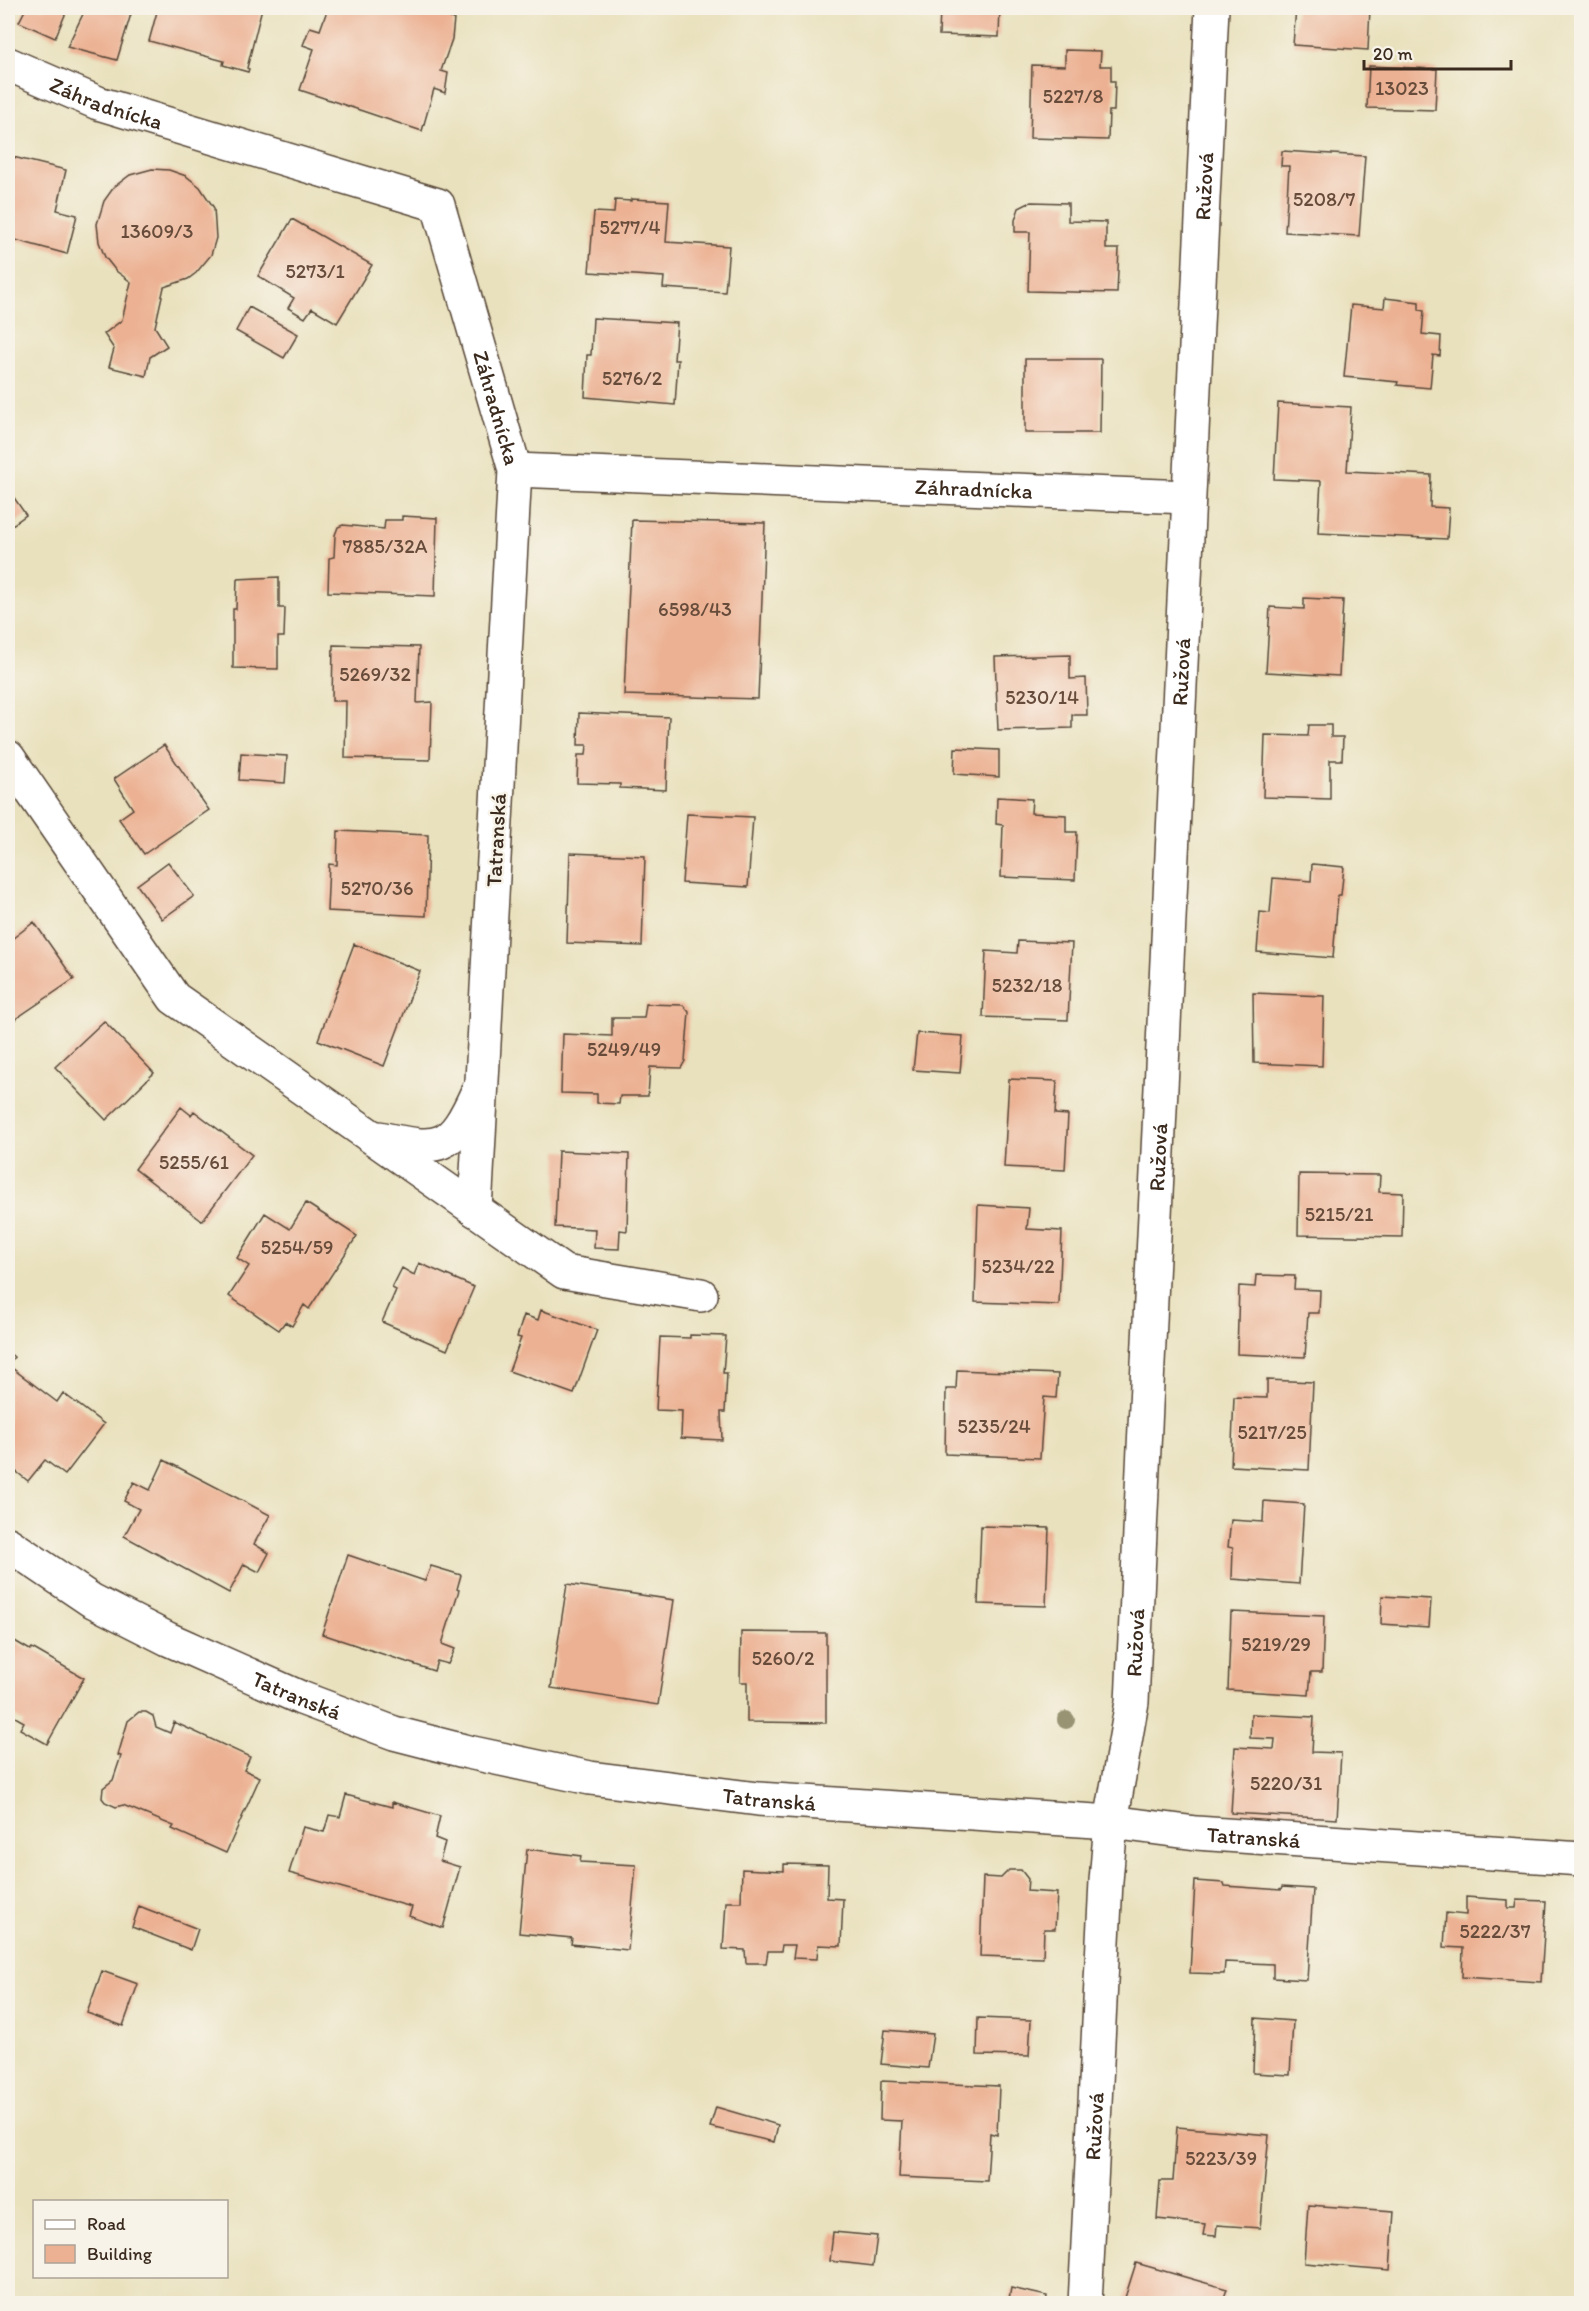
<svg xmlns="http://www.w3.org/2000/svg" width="1589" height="2311" font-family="Itim,sans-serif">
  <rect width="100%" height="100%" fill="#f7f3e8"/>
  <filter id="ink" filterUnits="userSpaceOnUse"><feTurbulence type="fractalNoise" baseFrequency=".0167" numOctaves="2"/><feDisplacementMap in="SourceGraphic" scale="12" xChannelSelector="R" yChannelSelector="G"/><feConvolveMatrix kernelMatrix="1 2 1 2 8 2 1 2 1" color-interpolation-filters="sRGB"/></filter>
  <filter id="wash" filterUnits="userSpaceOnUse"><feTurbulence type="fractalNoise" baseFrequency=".008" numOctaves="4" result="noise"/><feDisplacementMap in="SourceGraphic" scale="24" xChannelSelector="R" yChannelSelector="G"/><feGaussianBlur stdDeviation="1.35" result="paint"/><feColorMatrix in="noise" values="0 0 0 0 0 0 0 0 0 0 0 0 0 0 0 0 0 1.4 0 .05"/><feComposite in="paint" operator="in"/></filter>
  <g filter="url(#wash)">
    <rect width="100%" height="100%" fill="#e9e1bd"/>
    <g id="blocks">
      <path fill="#ecb193" d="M 26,8 L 68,8 L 55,38 L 19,22 Z
        M 86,8 L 111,8 L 131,14 L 117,60 L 67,47 Z
        M 158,8 L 262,8 L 247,68 L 249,69 L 248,72 L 223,65 L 224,61 L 149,41 Z
        M 328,8 L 420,8 L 454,19 L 452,39 L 441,71 L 448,73 L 445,93 L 434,89 L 422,131 L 300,90 L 314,49 L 303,45 L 310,27 L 320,30 Z
        M 940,8 L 1000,8 L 999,37 L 939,35 Z
        M 1296,8 L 1370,8 L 1368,50 L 1293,45 Z
        M 1464,8 L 1508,8 L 1508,14 L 1464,12 Z
        M 1065,50 L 1101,51 L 1100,66 L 1111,66 L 1111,81 L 1115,81 L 1114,111 L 1109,111 L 1108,140 L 1030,138 L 1032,65 L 1065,66 Z
        M 1369,66 L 1437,69 L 1435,110 L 1367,108 Z
        M 1282,151 L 1365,156 L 1359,236 L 1285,232 L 1289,166 L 1281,166 Z
        M 9,156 L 66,170 L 57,210 L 77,215 L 67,254 L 8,238 L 8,163 Z
        M 152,169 L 169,170 L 186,176 L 200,187 L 214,208 L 216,238 L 211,255 L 196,273 L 188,279 L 164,287 L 155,327 L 167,346 L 150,357 L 146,376 L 109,367 L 114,349 L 104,334 L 122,320 L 131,282 L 116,271 L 105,257 L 99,242 L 97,224 L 104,201 L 114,187 L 130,175 Z
        M 631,199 L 669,201 L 666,242 L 729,246 L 725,292 L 663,288 L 664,277 L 589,272 L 594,212 L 614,213 L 615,200 L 631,201 Z
        M 1031,202 L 1068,203 L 1068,221 L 1106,222 L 1106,249 L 1119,249 L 1117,293 L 1028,291 L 1030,232 L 1015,232 L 1015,220 L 1019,208 Z
        M 292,219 L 372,265 L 337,323 L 312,308 L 305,318 L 288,308 L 294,298 L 258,276 Z
        M 1385,298 L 1419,302 L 1419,310 L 1424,311 L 1422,334 L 1441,336 L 1440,356 L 1433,355 L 1430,388 L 1397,385 L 1398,382 L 1344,377 L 1351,305 L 1384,308 Z
        M 249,307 L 298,334 L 284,358 L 236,331 Z
        M 593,318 L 677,323 L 674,360 L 678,360 L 675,405 L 585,397 L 587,355 L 591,355 Z
        M 1025,359 L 1101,359 L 1100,433 L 1025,433 Z
        M 1278,403 L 1351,407 L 1347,471 L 1431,475 L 1430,507 L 1449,508 L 1447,539 L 1318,533 L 1321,481 L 1274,479 Z
        M 8,489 L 26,515 L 8,528 Z
        M 402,516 L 437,518 L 435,596 L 328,592 L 329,558 L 334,557 L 335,535 L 338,527 L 343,525 L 384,529 L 385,520 L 402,520 Z
        M 632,520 L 765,523 L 758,699 L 624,695 Z
        M 279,577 L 279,608 L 285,608 L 284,637 L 278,637 L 278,669 L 233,668 L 233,609 L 236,609 L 237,579 Z
        M 1304,598 L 1343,600 L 1339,676 L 1266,672 L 1270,607 L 1304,609 Z
        M 333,645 L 419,647 L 417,703 L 432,702 L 430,760 L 345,758 L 346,701 L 332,701 Z
        M 1070,655 L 1070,679 L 1086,678 L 1087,715 L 1072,715 L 1072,728 L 998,730 L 995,657 Z
        M 579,713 L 669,717 L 666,790 L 620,788 L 620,784 L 577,783 L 578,755 L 586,755 L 587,745 L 578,745 Z
        M 1309,725 L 1331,725 L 1331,737 L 1343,737 L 1342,760 L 1330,760 L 1330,799 L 1263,797 L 1265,735 L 1308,736 Z
        M 164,745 L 209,810 L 144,854 L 119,819 L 133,809 L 114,779 Z
        M 955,748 L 999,750 L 999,777 L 954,774 Z
        M 241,753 L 287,756 L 285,783 L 239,780 Z
        M 997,797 L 1032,799 L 1031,813 L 1066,815 L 1066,832 L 1077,832 L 1075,880 L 1001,877 L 1003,825 L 996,824 Z
        M 687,814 L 753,817 L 748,887 L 682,883 Z
        M 338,831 L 428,835 L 426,916 L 327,911 L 329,864 L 337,865 Z
        M 570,853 L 645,856 L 642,946 L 567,943 Z
        M 168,862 L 194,896 L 162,919 L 137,885 Z
        M 1312,864 L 1344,867 L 1341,895 L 1338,895 L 1333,958 L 1257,952 L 1260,912 L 1270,913 L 1273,878 L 1311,881 Z
        M 34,922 L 74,979 L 8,1024 L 8,942 Z
        M 1018,941 L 1072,943 L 1068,1020 L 983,1017 L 986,951 L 1017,953 Z
        M 354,944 L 420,971 L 384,1066 L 318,1040 Z
        M 1253,993 L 1324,996 L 1322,1066 L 1254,1063 Z
        M 646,1004 L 683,1005 L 689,1012 L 685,1061 L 681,1068 L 650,1067 L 648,1096 L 620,1096 L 619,1104 L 597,1103 L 597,1094 L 561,1093 L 563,1034 L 612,1036 L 612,1018 L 644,1018 Z
        M 104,1021 L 154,1073 L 106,1120 L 55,1067 Z
        M 917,1033 L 963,1036 L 960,1073 L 913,1070 Z
        M 1009,1079 L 1057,1081 L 1055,1114 L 1068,1115 L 1065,1170 L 1004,1167 Z
        M 181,1107 L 191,1115 L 194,1111 L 252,1155 L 202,1221 L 135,1169 Z
        M 558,1151 L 629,1154 L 627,1231 L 620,1230 L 619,1249 L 594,1248 L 595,1229 L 555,1227 Z
        M 1299,1174 L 1380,1175 L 1379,1192 L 1403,1193 L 1402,1237 L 1298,1235 Z
        M 306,1203 L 357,1236 L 309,1309 L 304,1305 L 292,1326 L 285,1322 L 279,1330 L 229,1296 L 249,1266 L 237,1258 L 265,1213 L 290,1229 Z
        M 978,1205 L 1029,1208 L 1027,1229 L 1062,1231 L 1059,1305 L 975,1302 Z
        M 419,1263 L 474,1287 L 447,1350 L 382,1322 L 396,1290 L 392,1288 L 402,1268 L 414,1275 Z
        M 1256,1275 L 1295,1276 L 1294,1289 L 1320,1290 L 1319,1313 L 1308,1313 L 1305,1357 L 1237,1354 L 1239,1286 L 1255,1287 Z
        M 541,1310 L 597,1330 L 574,1394 L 509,1371 L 521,1338 L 517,1337 L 524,1315 L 538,1320 Z
        M 690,1335 L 726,1336 L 723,1373 L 727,1373 L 725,1412 L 721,1412 L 722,1440 L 681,1438 L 682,1411 L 656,1410 L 660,1337 L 690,1338 Z
        M 8,1352 L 14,1357 L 8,1365 L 57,1402 L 63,1393 L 104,1424 L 65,1475 L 45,1460 L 28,1481 L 8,1465 Z
        M 957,1370 L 1058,1374 L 1056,1398 L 1044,1397 L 1040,1458 L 945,1454 L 946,1389 L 956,1389 Z
        M 1267,1380 L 1313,1382 L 1309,1470 L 1231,1466 L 1234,1397 L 1267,1398 Z
        M 164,1460 L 270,1515 L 254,1544 L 269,1553 L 259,1572 L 244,1564 L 229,1593 L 124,1536 L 139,1509 L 124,1501 L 134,1482 L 150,1490 Z
        M 1264,1501 L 1304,1504 L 1299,1584 L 1232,1579 L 1233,1548 L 1228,1547 L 1231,1520 L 1263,1522 Z
        M 981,1526 L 1049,1528 L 1046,1606 L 978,1604 Z
        M 348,1555 L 425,1581 L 431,1566 L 461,1575 L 457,1589 L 459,1590 L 442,1644 L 455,1649 L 448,1664 L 437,1661 L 434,1671 L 322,1634 Z
        M 567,1584 L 674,1600 L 658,1705 L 551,1688 Z
        M 1382,1596 L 1431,1599 L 1429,1627 L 1381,1624 Z
        M 1231,1612 L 1324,1616 L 1322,1672 L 1311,1672 L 1309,1695 L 1228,1690 Z
        M 741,1632 L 826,1633 L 826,1723 L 747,1722 L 747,1682 L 740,1682 Z
        M 8,1637 L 30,1650 L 32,1648 L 84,1678 L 47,1744 L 20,1729 L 24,1722 L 8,1713 Z
        M 139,1712 L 146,1712 L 153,1716 L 156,1727 L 170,1733 L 174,1722 L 250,1757 L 244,1770 L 260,1777 L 226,1853 L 172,1829 L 174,1826 L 123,1805 L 116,1807 L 105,1802 L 102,1798 L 103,1788 L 113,1780 L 121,1756 L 118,1755 L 128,1721 Z
        M 1251,1714 L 1314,1717 L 1312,1752 L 1341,1753 L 1337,1819 L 1231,1813 L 1235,1747 L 1274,1749 L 1275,1739 L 1250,1738 Z
        M 346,1795 L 392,1807 L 392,1802 L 440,1816 L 435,1838 L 445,1842 L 440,1861 L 460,1867 L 443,1928 L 409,1916 L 412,1907 L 289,1873 L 303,1827 L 324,1832 L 329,1815 L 340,1817 Z
        M 527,1849 L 581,1856 L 580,1862 L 636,1865 L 628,1950 L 571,1944 L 572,1938 L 519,1933 Z
        M 784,1864 L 828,1865 L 827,1898 L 843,1899 L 841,1946 L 818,1945 L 817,1959 L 793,1958 L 795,1945 L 782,1945 L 781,1951 L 768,1951 L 766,1963 L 746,1963 L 745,1950 L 723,1949 L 726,1902 L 741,1902 L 742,1869 L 784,1871 Z
        M 1009,1870 L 1021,1870 L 1028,1879 L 1027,1891 L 1057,1893 L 1055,1929 L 1044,1929 L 1043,1958 L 980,1956 L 983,1877 L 1001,1878 Z
        M 1195,1881 L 1224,1883 L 1225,1886 L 1281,1890 L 1282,1887 L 1313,1889 L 1307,1980 L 1273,1978 L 1273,1964 L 1225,1962 L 1224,1974 L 1190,1973 Z
        M 1466,1897 L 1508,1900 L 1508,1908 L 1516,1908 L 1517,1900 L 1546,1901 L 1541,1982 L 1462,1977 L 1463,1948 L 1444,1947 L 1446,1913 L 1466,1915 Z
        M 139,1906 L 198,1929 L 191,1950 L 132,1927 Z
        M 102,1971 L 138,1984 L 123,2026 L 87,2013 Z
        M 978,2018 L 1031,2020 L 1029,2056 L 977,2055 Z
        M 1255,2018 L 1293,2021 L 1290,2075 L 1253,2073 Z
        M 885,2030 L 933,2034 L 928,2068 L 881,2064 Z
        M 881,2081 L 999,2086 L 997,2135 L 990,2133 L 987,2181 L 899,2177 L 902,2121 L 880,2120 Z
        M 716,2107 L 778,2125 L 774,2142 L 710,2127 Z
        M 1177,2127 L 1269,2135 L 1260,2228 L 1217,2225 L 1216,2236 L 1203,2235 L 1205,2224 L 1157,2219 L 1160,2181 L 1173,2181 Z
        M 1308,2205 L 1394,2211 L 1390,2270 L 1304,2263 Z
        M 833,2232 L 877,2236 L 873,2266 L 830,2261 Z
        M 1136,2263 L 1227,2289 L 1222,2304 L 1123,2304 Z
        M 1011,2288 L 1047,2296 L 1046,2304 L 1008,2304 Z"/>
    </g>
  </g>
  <g filter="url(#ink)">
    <use href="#blocks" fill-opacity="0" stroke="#554536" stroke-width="1.5"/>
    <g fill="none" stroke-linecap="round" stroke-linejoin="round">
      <g stroke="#554536" stroke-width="36">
        <g id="minor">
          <path id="s1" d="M 8,64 L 98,103 L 438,205 L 515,470 L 475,1210"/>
          <path id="s2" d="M 515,470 L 1188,497"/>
          <path d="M 8,757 L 174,998 L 564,1272 L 701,1295"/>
          <path d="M 379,1138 C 441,1151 451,1151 478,1091"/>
          <path id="s3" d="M 8,1544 L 91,1600 L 168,1639 L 301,1698 L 394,1733 L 468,1752 L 590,1778 L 758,1799 L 1111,1822 L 1196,1833 L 1582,1859"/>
          <path id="s4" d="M 1085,2304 L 1106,1881 L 1111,1822 L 1132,1702 L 1212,8"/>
        </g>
      </g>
      <use href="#minor" stroke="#fff" stroke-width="33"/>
    </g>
    <circle fill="#979373" cx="1066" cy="1720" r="9"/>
  </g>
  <g text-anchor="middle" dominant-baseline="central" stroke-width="5" stroke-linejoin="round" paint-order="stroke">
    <g font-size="20" fill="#674c3b">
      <text x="1402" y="88">13023</text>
      <text x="1073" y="96">5227/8</text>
      <text x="1324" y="199">5208/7</text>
      <text x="630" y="227">5277/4</text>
      <text x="157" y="231">13609/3</text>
      <text x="315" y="271">5273/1</text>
      <text x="632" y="378">5276/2</text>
      <text x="385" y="546">7885/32A</text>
      <text x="695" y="609">6598/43</text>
      <text x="375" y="674">5269/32</text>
      <text x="1042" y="697">5230/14</text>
      <text x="377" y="888">5270/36</text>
      <text x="1027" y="985">5232/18</text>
      <text x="624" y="1049">5249/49</text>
      <text x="194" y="1162">5255/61</text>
      <text x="1339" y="1214">5215/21</text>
      <text x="297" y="1247">5254/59</text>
      <text x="1018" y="1266">5234/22</text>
      <text x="994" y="1426">5235/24</text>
      <text x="1272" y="1432">5217/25</text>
      <text x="1276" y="1644">5219/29</text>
      <text x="783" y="1658">5260/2</text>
      <text x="1286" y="1783">5220/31</text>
      <text x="1495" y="1931">5222/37</text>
      <text x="1221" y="2158">5223/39</text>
    </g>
    <g font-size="22" fill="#3b2a1e" stroke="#f7f3e8">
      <text stroke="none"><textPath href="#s1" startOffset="106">Záhradnícka</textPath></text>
      <text stroke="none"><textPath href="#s4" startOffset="2122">Ružová</textPath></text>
      <text stroke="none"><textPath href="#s1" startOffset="664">Záhradnícka</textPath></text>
      <text stroke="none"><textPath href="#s2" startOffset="459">Záhradnícka</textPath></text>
      <text stroke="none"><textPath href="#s4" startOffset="1636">Ružová</textPath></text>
      <text transform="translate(496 840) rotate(-87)">Tatranská</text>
      <text stroke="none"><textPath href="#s4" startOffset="1150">Ružová</textPath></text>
      <text stroke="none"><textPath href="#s4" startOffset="664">Ružová</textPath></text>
      <text stroke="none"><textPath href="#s3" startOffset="327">Tatranská</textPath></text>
      <text stroke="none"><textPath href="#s3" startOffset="813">Tatranská</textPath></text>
      <text stroke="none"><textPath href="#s3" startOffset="1299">Tatranská</textPath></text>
      <text stroke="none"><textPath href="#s4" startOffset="178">Ružová</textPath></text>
    </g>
  </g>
  <rect width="1589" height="2311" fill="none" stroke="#f7f3e8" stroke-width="30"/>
  <rect x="33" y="2200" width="195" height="78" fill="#f7f3e8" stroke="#aca397" stroke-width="1.5"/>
  <rect x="45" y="2220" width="30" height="9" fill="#ffffff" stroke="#aca397" stroke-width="1.5"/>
  <text x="87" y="2230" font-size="18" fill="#3b2a1e">Road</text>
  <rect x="45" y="2245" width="30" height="18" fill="#ecb193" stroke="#aca397" stroke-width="1.5"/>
  <text x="87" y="2260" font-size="18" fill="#3b2a1e">Building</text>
  <path d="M1364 60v9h147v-9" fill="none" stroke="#3b2a1e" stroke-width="3"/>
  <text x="1373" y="60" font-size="18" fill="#3b2a1e" stroke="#f7f3e8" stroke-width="4.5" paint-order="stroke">20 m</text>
</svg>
